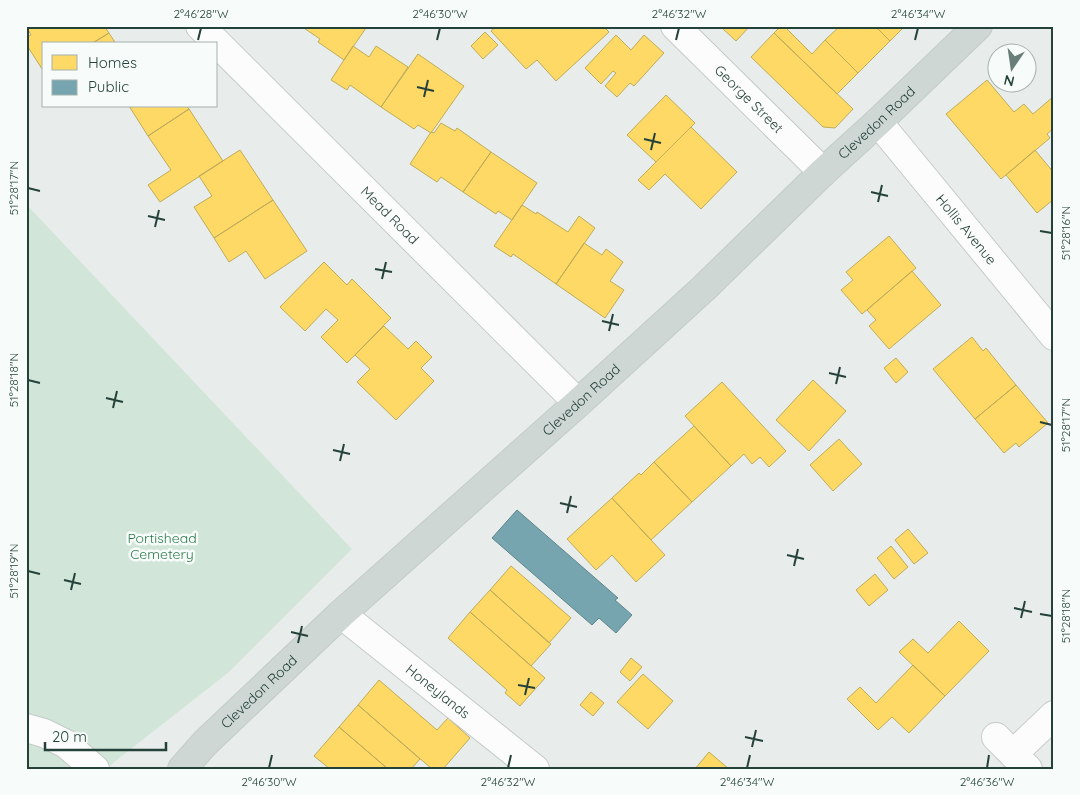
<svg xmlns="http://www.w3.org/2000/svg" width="1080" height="795" font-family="Quicksand,sans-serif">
  <rect width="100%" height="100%" fill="#e8edeb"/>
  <path fill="#d1e6d8" d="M 26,204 L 352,549 L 229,672 L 113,763 L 107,769 L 26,769 Z"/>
  <path fill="#ffd966" stroke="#bdac59" d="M 26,26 L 104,26 L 109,33 L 91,44 L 44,44 L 44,72 L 26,44 L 26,37 L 31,35 Z
    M 301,26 L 363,26 L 366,28 L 344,60 L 318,42 L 320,39 Z
    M 497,26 L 603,26 L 609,32 L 556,81 L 537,60 L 526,69 L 491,31 Z
    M 724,26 L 750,26 L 736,41 L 722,28 Z
    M 781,26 L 784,26 L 812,54 L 825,40 L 858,73 L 837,94 L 774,33 Z
    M 840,26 L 875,26 L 890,41 L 858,73 L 825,40 Z
    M 875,26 L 905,26 L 890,41 Z
    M 485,32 L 498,45 L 483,59 L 471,46 Z
    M 109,33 L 116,44 L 91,44 Z
    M 774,33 L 853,109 L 835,128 L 823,127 L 751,57 Z
    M 616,35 L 631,50 L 644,35 L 664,53 L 634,86 L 630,83 L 617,97 L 605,86 L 616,73 L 613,71 L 601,84 L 585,68 Z
    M 353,46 L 369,57 L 376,46 L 408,67 L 381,107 L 350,85 L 347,90 L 331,80 Z
    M 418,54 L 464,86 L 431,133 L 418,125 L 414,129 L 381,107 Z
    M 987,80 L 1014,112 L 1024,104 L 1033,114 L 1054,96 L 1054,128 L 1047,134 L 1050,138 L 1001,179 L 946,114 Z
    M 666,95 L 695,123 L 656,162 L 627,135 Z
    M 129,106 L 187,106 L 189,109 L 148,136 Z
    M 189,109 L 223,161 L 160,202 L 148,185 L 171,170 L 148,136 Z
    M 441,123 L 455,131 L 457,128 L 491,152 L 463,192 L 441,177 L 437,182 L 410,164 L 431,132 L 434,133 Z
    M 691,127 L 737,172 L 701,209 L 665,174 L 649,190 L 638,180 Z
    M 240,150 L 273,200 L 214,238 L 194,207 L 212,196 L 199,176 Z
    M 1035,150 L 1054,173 L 1054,199 L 1037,213 L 1006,175 Z
    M 491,152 L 537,183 L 512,220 L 498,211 L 496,214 L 463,192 Z
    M 273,200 L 307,251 L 265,279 L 246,251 L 229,262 L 214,238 Z
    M 522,205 L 536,214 L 537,212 L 568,232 L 579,216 L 595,228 L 556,284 L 513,254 L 511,257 L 494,246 Z
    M 889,236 L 916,268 L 862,314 L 841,290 L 853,280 L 846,272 Z
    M 584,243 L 602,255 L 606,249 L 623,262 L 610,281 L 624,290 L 605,318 L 556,284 Z
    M 324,262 L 347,285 L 352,279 L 391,318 L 347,363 L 321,337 L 338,320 L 326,309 L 305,331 L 280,307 Z
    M 912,271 L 941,305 L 889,349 L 869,326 L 876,320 L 867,310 Z
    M 384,326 L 408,349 L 416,341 L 432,357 L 421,368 L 434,381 L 396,420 L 357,382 L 370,369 L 355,355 Z
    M 972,337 L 983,351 L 986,348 L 1016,385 L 975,419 L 933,369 Z
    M 896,358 L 908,372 L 896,383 L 884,368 Z
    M 813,380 L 846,411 L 809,451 L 776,420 Z
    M 722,382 L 786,451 L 769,467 L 760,457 L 752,464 L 744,454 L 731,466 L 685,416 Z
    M 1016,385 L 1048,423 L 1019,447 L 1016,443 L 1004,453 L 975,419 Z
    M 694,426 L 731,466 L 692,502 L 654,462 Z
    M 839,439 L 862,464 L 833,491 L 810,465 Z
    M 654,462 L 692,502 L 651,540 L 612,498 L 639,473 L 641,475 Z
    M 612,498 L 665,555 L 636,582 L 612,555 L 596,570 L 567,539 Z
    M 908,529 L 928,553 L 914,564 L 895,540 Z
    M 891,546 L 908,567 L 894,579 L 877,558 Z
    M 511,566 L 571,618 L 549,643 L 490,590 Z
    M 875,574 L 888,590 L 869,606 L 856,590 Z
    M 490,590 L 551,644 L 531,666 L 470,612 Z
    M 470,612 L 545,678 L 520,706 L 505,693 L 507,690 L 448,638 Z
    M 959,621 L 989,651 L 945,696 L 899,652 L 913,639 L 928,653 Z
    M 631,658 L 642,667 L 630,681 L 620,672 Z
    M 913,665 L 945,696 L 909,733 L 892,717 L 878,730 L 847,699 L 860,687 L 876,703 Z
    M 643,674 L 673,701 L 648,729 L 617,702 Z
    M 379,680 L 437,730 L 448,718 L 470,738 L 443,769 L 432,769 L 358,705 Z
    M 591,692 L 604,703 L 593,716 L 580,705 Z
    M 358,705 L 420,759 L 411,769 L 388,769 L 339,727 Z
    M 339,727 L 388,769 L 330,769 L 314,756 Z
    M 709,752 L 729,769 L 695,769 Z"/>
  <path fill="#76a5af" stroke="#5d878c" d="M 517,510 L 618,598 L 615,600 L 632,615 L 616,633 L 599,618 L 592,625 L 492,538 Z"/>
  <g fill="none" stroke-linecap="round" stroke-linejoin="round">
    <g stroke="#c5cac8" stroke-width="30">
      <g id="minor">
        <path id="s1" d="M 200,26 L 578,403"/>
        <path id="s2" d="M 675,26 L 823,172"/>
        <path id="s3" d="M 878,122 L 1054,336"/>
        <path id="s4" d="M 341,614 L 535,769"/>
        <path d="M 26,728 L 44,733 L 66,744 L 95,769"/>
        <path d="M 996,737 L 1028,769"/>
        <path d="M 1013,754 L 1054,715"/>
      </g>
    </g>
    <g stroke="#c3ccc9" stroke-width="30">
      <g id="major">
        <path id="s5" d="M 182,769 L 205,743 L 341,614 L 578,403 L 704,288 L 823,172 L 878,122 L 978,26"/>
      </g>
    </g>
    <use href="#minor" stroke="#fcfcfc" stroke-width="28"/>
    <use href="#major" stroke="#cfd7d5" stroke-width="28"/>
  </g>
  <path fill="none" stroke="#24423a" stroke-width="2" d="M 198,40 L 201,28M 437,40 L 440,28M 676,40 L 679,28M 915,40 L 918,28M 417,87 L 434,91M 424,97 L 428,80M 644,139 L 661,143M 651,150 L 655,133M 28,188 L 40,191M 871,192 L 888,196M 878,202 L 882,185M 148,216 L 165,220M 155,227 L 159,210M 1040,231 L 1052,233M 375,269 L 392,272M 382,279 L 386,262M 602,321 L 619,325M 609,331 L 613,314M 829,373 L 846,377M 28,380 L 40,383M 836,384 L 840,367M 106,398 L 123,402M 113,408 L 117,391M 1040,422 L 1052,425M 333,450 L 350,454M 340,461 L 344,444M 560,503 L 577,507M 567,513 L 571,496M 787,555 L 804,559M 794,566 L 798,549M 28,571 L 40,574M 64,580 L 81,584M 71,590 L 75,573M 1014,608 L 1032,612M 1040,614 L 1052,616M 1021,618 L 1025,601M 291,632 L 308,636M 298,643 L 302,626M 518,685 L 535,688M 525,695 L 529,678M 745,737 L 763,741M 752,747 L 756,730M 269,768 L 272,755M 508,768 L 511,755M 747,768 L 750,755M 987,768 L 989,755"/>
  <g text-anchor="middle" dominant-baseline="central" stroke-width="5" stroke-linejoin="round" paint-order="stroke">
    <g font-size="14" fill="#24423a" stroke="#f7fbf9">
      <text stroke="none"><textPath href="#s2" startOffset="104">George Street</textPath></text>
      <text stroke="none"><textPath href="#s5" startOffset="949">Clevedon Road</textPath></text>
      <text stroke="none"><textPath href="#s1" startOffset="268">Mead Road</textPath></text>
      <text stroke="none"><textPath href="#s3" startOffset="139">Hollis Avenue</textPath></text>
      <text stroke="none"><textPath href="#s5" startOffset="544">Clevedon Road</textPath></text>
      <text stroke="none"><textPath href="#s4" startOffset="124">Honeylands</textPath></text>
      <text stroke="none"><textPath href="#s5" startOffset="109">Clevedon Road</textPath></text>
    </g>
    <g font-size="14" fill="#2d7a4b" stroke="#f7fbf9">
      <text x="162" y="538">Portishead<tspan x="162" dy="16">Cemetery</tspan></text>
    </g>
  </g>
  <rect width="1080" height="795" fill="none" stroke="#f7fbf9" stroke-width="55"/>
  <rect x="42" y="42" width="175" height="65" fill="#f7fbf9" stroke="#a3b1ad"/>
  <rect x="52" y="55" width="25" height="15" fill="#ffd966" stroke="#a3b1ad"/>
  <text x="88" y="68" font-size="15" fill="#24423a">Homes</text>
  <rect x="52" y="80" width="25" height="15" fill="#76a5af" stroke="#a3b1ad"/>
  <text x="88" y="92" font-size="15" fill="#24423a">Public</text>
  <g transform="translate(1012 68) rotate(193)"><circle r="24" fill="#f7fbf9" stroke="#a3b1ad"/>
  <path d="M0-4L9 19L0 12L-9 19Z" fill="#697e78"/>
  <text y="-8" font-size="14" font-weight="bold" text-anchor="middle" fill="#24423a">N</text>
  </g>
  <path d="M45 742v8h121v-8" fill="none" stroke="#24423a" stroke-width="2.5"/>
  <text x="52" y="742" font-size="15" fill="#24423a" stroke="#f7fbf9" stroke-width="4" paint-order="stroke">20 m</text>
  <rect x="28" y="28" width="1024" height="740" fill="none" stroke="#24423a" stroke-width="2"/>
  <g font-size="12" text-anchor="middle" fill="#24423a">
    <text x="201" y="18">2°46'28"W</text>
    <text x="440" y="18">2°46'30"W</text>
    <text x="679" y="18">2°46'32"W</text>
    <text x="918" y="18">2°46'34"W</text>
    <text transform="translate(14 188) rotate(-90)" y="4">51°28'17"N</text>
    <text transform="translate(1066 233) rotate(-90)" y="4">51°28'16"N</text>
    <text transform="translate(14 380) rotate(-90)" y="4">51°28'18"N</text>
    <text transform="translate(1066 425) rotate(-90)" y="4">51°28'17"N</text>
    <text transform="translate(14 571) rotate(-90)" y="4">51°28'19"N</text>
    <text transform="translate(1066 616) rotate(-90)" y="4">51°28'18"N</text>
    <text x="269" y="786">2°46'30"W</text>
    <text x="508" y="786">2°46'32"W</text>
    <text x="747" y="786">2°46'34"W</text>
    <text x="987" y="786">2°46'36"W</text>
  </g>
</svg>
